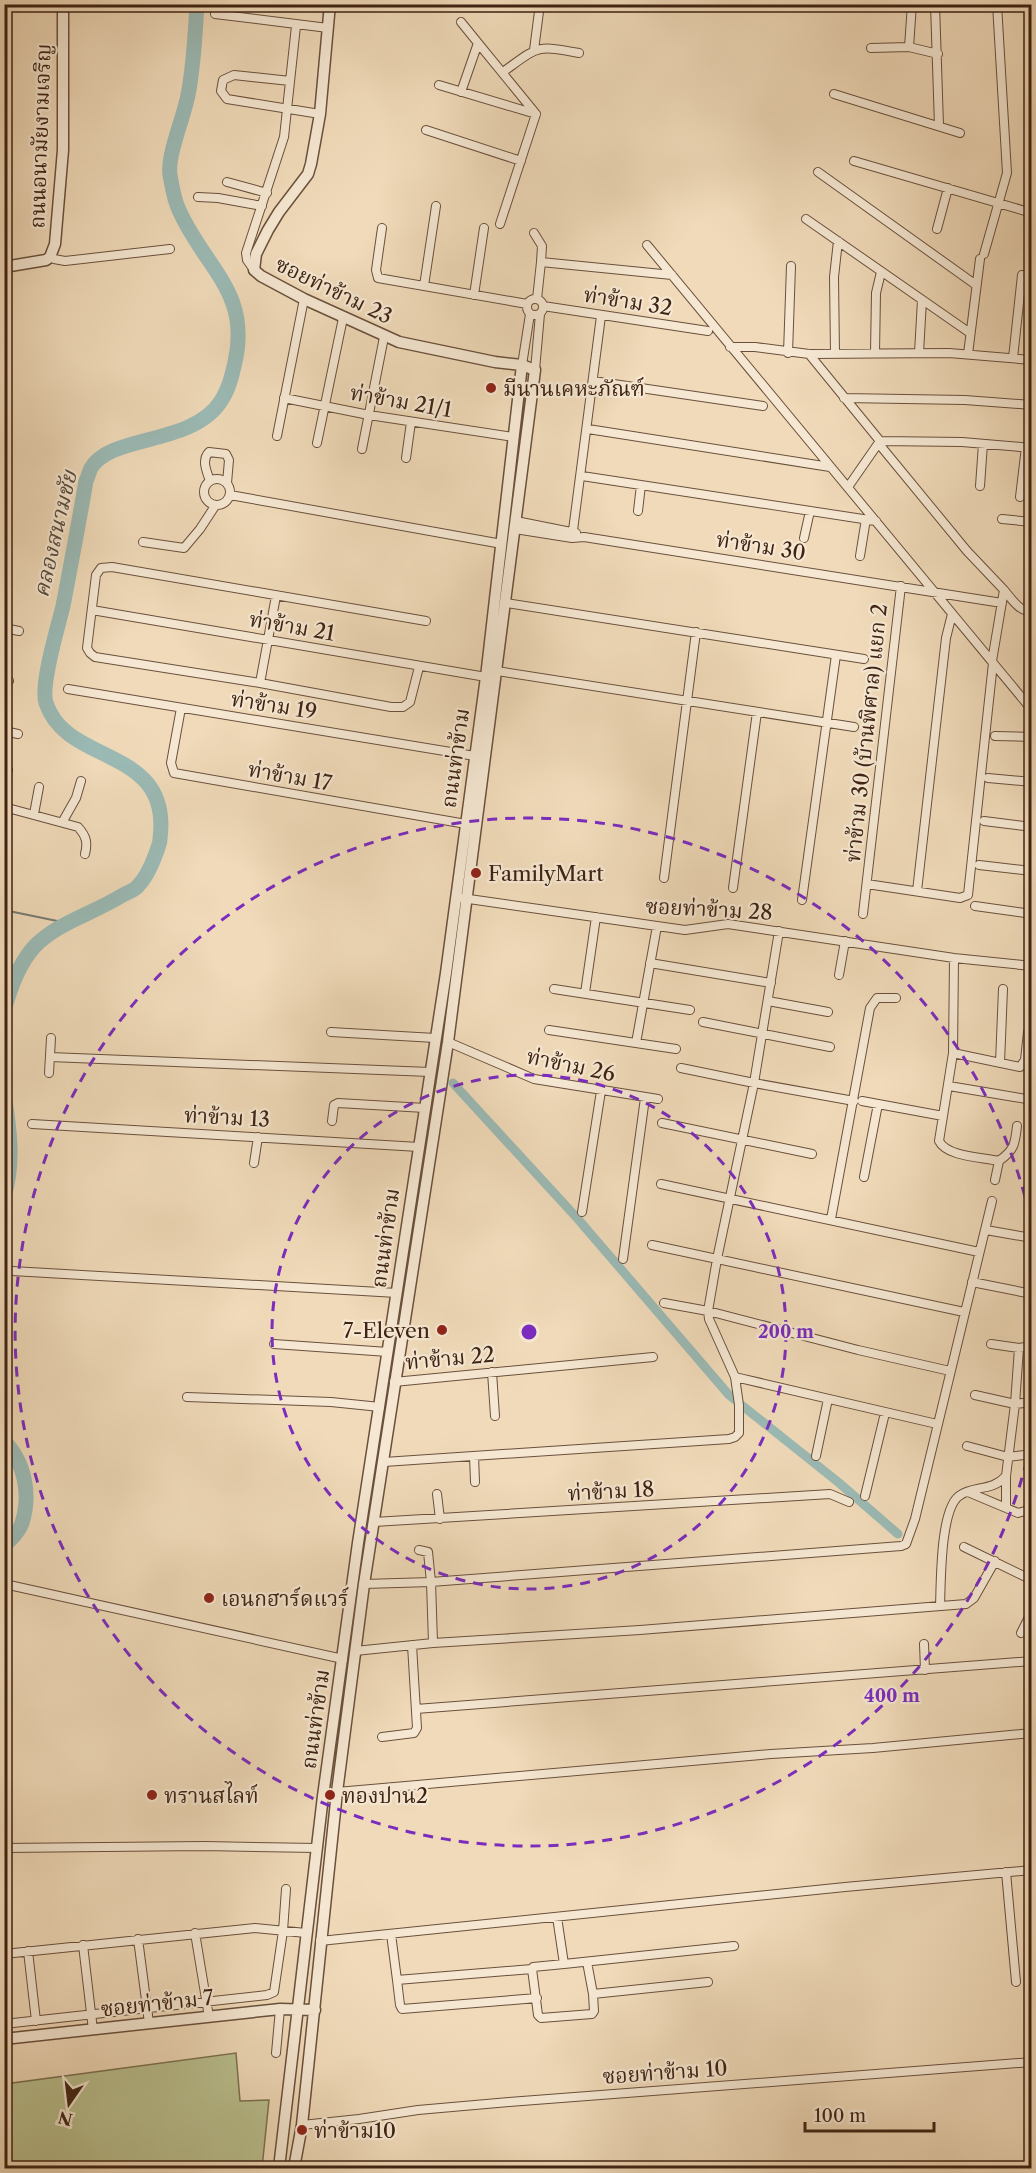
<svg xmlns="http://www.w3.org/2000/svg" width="1036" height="2173" font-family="'Libre Caslon Text','Noto Serif Thai',serif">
  <rect width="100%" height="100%" fill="#f0dab9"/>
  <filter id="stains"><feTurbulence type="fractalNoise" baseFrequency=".00333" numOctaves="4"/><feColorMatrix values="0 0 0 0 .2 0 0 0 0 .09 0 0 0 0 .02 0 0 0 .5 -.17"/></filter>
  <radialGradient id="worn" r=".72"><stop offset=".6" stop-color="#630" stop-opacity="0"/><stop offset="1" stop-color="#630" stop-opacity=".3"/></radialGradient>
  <path fill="#bac08f" stroke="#7c7151" stroke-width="1.5" d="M 236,2053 L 240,2101 L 269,2100 L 262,2168 L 5,2168 L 5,2084 Z"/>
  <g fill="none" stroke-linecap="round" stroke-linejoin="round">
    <path stroke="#767d74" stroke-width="2" d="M 4,910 L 67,923"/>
    <path stroke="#9bbab5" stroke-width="9" d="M 453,1083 L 577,1218 L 729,1395 L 838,1482 L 898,1534"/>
    <path stroke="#9bbab5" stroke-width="15" d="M 4,1011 C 10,988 19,963 35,946 C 57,923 94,913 121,896 C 126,893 133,891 137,887 C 145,879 151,867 155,856 C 157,850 160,844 160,839 C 172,745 67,767 46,703 C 40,685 58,627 63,606 C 71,564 79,522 86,481 C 88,477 89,472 91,468 C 111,434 192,446 221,401 C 229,389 232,375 235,362 C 251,292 204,267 179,210 C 174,200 172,186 170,175 C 167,155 184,117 188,95 C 194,65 195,35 197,4
      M 4,1095 C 10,1130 14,1163 4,1197
      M 4,1441 C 25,1462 31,1495 22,1523 C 19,1532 11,1539 4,1546"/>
    <g stroke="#6a503c" stroke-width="10">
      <path id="minor" d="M 935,4 L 939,126
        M 215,14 L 328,28
        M 461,22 L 478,43
        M 909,47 L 912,4
        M 871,48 L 909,47 L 938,54
        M 534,50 L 540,4
        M 503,72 C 539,46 535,45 579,53
        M 290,81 L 234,75 L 223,80 L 221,91 L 227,99 L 320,114
        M 439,85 L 536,114
        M 461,92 L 478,43 L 536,114
        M 834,94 L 960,133
        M 426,130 L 521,161
        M 854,161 L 1032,213
        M 818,172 L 976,285
        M 227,182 L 267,193
        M 198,197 L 218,198 L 262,206
        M 806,219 L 970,333
        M 500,224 L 536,114
        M 382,228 L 376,270 L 378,278 L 527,304
        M 937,229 L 948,188
        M 534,233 L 542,246 L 541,262
        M 647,245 L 1032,710
        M 984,254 L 1007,173 L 997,4
        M 50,257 L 54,259 L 65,261 L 170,249
        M 254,270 L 247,260 L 246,253 L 284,137 L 296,26
        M 424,286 L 436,206
        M 474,295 L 484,228
        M527 307a8 8 0 1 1 16 0a8 8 0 1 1-16 0Z
        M 537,299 L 541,262 L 672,275
        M 543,306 L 708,331
        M 730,347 L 755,347 L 809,354 L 949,353 L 1032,360
        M 788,353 L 791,266
        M 875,353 L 876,293 L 881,272
        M 919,353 L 922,300
        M 809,354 L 880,441 L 962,442 L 1032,448
        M 835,354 L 834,277 L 838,241
        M 968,354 L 980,259
        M 1013,358 L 1022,275
        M 522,365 L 530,314
        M 535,370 L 540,314
        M 593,381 L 763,406
        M 284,398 L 369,415 L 513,437
        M 844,398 L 965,400 L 1032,405
        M 588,429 L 830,467
        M 277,436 L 304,299
        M 317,443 L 343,318
        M 879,444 L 967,551 L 1004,590 L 992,661
        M 362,449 L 384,337
        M 406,458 L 411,422
        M 582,476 L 876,521
        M204 492a13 13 0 1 1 26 0a13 13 0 1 1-26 0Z
        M 210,481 C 207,472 201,460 209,452 L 226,454 L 229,460 L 227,483
        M 980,486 L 983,444
        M 848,487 L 880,441
        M 230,495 L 502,544
        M 1020,497 L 1026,447
        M 638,511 L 641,485
        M 1002,519 L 1032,522
        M 516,521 L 576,533
        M 515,529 L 572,538 L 584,537 L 1002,603
        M 572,538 L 601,316
        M 804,538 L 810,511
        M 143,542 L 184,548 L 200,529 L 215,506
        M 1031,552 L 1032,557
        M 860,556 L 866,519
        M 1004,590 C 1011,598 1020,613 1032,611
        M 506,603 L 864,659
        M 92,610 L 486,677
        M 4,628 L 19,631
        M 419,667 L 410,702 L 403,707 L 391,707 L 260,683 L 95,657 L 90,653 L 87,648 L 96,575 L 101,568 L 112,567 L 426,621
        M 497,671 L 854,727
        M 4,680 L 9,681
        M 260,683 L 276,596
        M 68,689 L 475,756
        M 181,708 L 171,763 L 174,773 L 466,824
        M 4,731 L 18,734
        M 995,736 L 1032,737
        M 988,778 L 1032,782
        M 4,784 L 8,770
        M 4,807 L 78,827 C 86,836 88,842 85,854
        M 34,814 L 39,787
        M 63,821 L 76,798 L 81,781
        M 984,821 L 1032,827
        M 979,865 L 1032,871
        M 664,878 L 696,632
        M 867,884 L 960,898 L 968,895 L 993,663
        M 733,888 L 757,712
        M 917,891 L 946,638 L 952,614
        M 462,898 L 685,930 L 728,924 L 954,958 L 1032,966
        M 802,900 L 836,655
        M 975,906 L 1032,914
        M 863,914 L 901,586
        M 954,958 L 953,1053 L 939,1141 C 947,1157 982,1157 999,1161
        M 650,963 L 771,983
        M 839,975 L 845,941
        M 554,989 L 690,1010
        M 585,993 L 596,917
        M 768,1001 L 828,1012
        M 703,1022 L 830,1047
        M 549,1030 L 676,1049
        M 331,1032 L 435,1038
        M 448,1042 L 534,1079 L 658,1099
        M 636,1043 L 657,926
        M 953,1053 L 1020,1067 L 1025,1060 L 1028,1032 L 1032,1029
        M 50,1057 L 430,1072
        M 1000,1063 L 1003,989
        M 681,1068 L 754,1083 L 854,1101
        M 49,1073 L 51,1038
        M 949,1086 L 1032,1100
        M 862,1101 L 943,1116
        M 332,1121 L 334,1105 L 338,1103 L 425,1108
        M 662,1123 L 812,1154
        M 32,1124 L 419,1147
        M 254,1163 L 258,1137
        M 864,1177 L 878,1104
        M 995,1180 L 999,1161 C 1014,1150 1015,1145 1017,1126
        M 661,1184 L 979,1252
        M 582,1212 L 601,1091
        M 831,1219 L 870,1008 L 877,998 L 896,998
        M 986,1230 L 1032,1238
        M 652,1245 L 964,1312
        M 623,1259 L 645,1098
        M 12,1271 L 397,1293
        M 972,1282 L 1032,1294
        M 664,1303 L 708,1311 L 858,1350 L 950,1371
        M 274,1344 L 388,1352
        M 991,1344 L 1019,1348 L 1032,1346
        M 492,1372 L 495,1416
        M 735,1377 L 937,1424
        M 394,1382 L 653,1357
        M 975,1395 L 1015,1404 L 1032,1402
        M 187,1397 L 331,1402 L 380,1407
        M 967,1446 L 1008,1457 L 1032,1454
        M 474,1456 L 475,1482
        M 816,1456 L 828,1399
        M 384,1462 L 729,1439 L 735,1437 L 739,1433 L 739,1405 L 735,1377 L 709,1319 L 708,1311 L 717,1259 L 754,1083 L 779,931
        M 968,1492 L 1018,1513 L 1032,1509
        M 437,1494 L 440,1519
        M 865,1496 L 885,1413
        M 1006,1508 L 1006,1476 L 1015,1404 L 1019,1348
        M 374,1522 L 830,1494 L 849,1502
        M 964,1547 L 1032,1580
        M 419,1550 L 428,1552 L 431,1582 L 433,1643
        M 364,1584 L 431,1582 L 901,1546 L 906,1544 L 915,1519 L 992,1201
        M 9,1585 L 343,1659
        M 940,1606 C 941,1583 940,1510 959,1496 C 973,1485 992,1492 1006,1476
        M 1021,1633 L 1032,1611
        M 924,1644 L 925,1670
        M 355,1651 L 433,1643 L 640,1630 L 966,1604 L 974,1598 L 995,1561
        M 416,1709 L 1032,1661
        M 382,1737 L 414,1733 L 417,1728 L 412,1645
        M 337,1792 L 771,1754 L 873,1748 L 1032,1733
        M 4,1848 L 204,1846 L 317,1848
        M 1006,1872 L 1016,1982
        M 557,1917 L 564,1964 L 734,1946
        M 195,1933 L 209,2017
        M 391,1934 L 397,1980 L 532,1969 L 533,1967 L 564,1964
        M 138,1939 L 149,2023
        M 320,1941 L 845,1887 L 1032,1870
        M 83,1945 L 93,2030
        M 28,1951 L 36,2021
        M 4,1954 L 255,1928 L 306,1933
        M 587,1962 L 593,1994 L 708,1982
        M 532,1969 L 538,2015 L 541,2018 L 592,2014 L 594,2011 L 593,1994
        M 397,1980 L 400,2005 L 402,2009 L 537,1998
        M 4,2024 L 267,1995 L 274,1992 L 283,1931 L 286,1889
        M 276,2053 L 280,2009
        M 302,2125 L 359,2119 L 418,2110 L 509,2102 L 1032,2062"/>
    </g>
    <g stroke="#6a503c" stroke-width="13">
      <path id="tertiary" d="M 4,267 L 46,260 L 50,257 L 55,244 L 63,150 L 63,4
        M 4,2039 L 280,2009 L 315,2010
        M 279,2168 L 323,1796 L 358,1543 L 446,973 L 486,677 L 522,365
        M 294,2168 L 302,2125 L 337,1792 L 364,1584 L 448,1042 L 535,370 L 522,365 L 495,362 L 399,342 L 304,299 L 261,276 L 254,270 L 256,254 L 268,230 L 279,212 L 308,174 L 311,164 L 320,114 L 330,4"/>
    </g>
    <use href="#minor" stroke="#f5e7d2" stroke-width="8"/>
    <use href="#tertiary" stroke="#f5e7d2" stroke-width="10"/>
  </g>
  <g fill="none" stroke="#7b2cbf" stroke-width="3" stroke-dasharray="10 8">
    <circle cx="529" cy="1332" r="257"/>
    <path d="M1031 1443A514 514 0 1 1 1031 1221"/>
  </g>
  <g fill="#8f2418" stroke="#f5e7d2" stroke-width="2">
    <circle cx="491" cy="388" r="6"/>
    <circle cx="476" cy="873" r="6"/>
    <circle cx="442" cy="1330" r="6"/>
    <circle cx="209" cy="1598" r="6"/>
    <circle cx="152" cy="1795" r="6"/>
    <circle cx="330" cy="1795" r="6"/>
    <circle cx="302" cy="2130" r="6"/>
  </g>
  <g text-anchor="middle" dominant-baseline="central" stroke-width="4.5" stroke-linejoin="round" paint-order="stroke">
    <g font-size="21" fill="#3e2213" stroke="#f5e7d2">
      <text transform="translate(40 136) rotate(-88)">ถนนอนามัยงามเจริญ</text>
      <text transform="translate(334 290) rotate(26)">ซอยท่าข้าม 23</text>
      <text transform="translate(628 301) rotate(9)">ท่าข้าม 32</text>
      <text transform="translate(401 401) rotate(10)">ท่าข้าม 21/1</text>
      <text transform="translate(761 546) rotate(9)">ท่าข้าม 30</text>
      <text transform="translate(292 626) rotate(10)">ท่าข้าม 21</text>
      <text transform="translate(274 705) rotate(9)">ท่าข้าม 19</text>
      <text transform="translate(866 733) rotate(-84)">ท่าข้าม 30 (บ้านพิศาล) แยก 2</text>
      <text transform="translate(455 758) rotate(-82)">ถนนท่าข้าม</text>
      <text transform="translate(290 776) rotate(10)">ท่าข้าม 17</text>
      <text transform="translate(709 909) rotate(3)">ซอยท่าข้าม 28</text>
      <text transform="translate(571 1065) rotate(12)">ท่าข้าม 26</text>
      <text transform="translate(227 1117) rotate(3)">ท่าข้าม 13</text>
      <text transform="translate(385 1238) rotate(-82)">ถนนท่าข้าม</text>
      <text transform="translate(450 1358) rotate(-5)">ท่าข้าม 22</text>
      <text transform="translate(611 1491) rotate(-3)">ท่าข้าม 18</text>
      <text transform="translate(315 1719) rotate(-82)">ถนนท่าข้าม</text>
      <text transform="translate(157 2003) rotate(-6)">ซอยท่าข้าม 7</text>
      <text transform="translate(665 2072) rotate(-4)">ซอยท่าข้าม 10</text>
    </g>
    <g font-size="21" fill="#3e2213" stroke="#f5e7d2" text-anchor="start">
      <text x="503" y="388">มีนานเคหะภัณฑ์</text>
      <text x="488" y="873">FamilyMart</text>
      <text x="430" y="1330" text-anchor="end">7-Eleven</text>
      <text x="221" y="1598">เอนกฮาร์ดแวร์</text>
      <text x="164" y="1795">ทรานสไลท์</text>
      <text x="342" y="1795">ทองปาน2</text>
      <text x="314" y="2130">ท่าข้าม10</text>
    </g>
    <g font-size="22" font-style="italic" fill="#55483c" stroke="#f5e7d2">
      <text transform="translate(55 534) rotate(-77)">คลองสนามชัย</text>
    </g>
  </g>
  <circle cx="529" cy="1332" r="9" fill="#7b2cbf" stroke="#f5e7d2" stroke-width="3"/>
  <g font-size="18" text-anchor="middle" font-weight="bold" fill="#7b2cbf" stroke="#f5e7d2" stroke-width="4.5" stroke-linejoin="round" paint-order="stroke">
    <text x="786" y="1338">200 m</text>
    <text x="892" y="1702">400 m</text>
  </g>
  <rect width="1036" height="2173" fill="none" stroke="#f0dab9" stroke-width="24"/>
  <rect x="6" y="6" width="1024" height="2161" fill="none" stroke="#3e2213" stroke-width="3"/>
  <rect x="12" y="12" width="1012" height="2149" fill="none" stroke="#3e2213" stroke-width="1.5"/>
  <g transform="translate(69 2104) rotate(194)" stroke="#f5e7d2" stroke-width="4.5" paint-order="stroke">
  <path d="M0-4.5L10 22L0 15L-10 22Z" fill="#3e2213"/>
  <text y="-9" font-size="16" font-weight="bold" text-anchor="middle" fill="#3e2213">N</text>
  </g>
  <path d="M805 2122v9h129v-9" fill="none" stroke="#3e2213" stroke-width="3"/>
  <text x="814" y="2122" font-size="18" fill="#3e2213" stroke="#f5e7d2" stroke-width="4.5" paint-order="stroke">100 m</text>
  <rect width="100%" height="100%" filter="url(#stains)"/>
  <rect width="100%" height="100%" fill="url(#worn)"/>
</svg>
